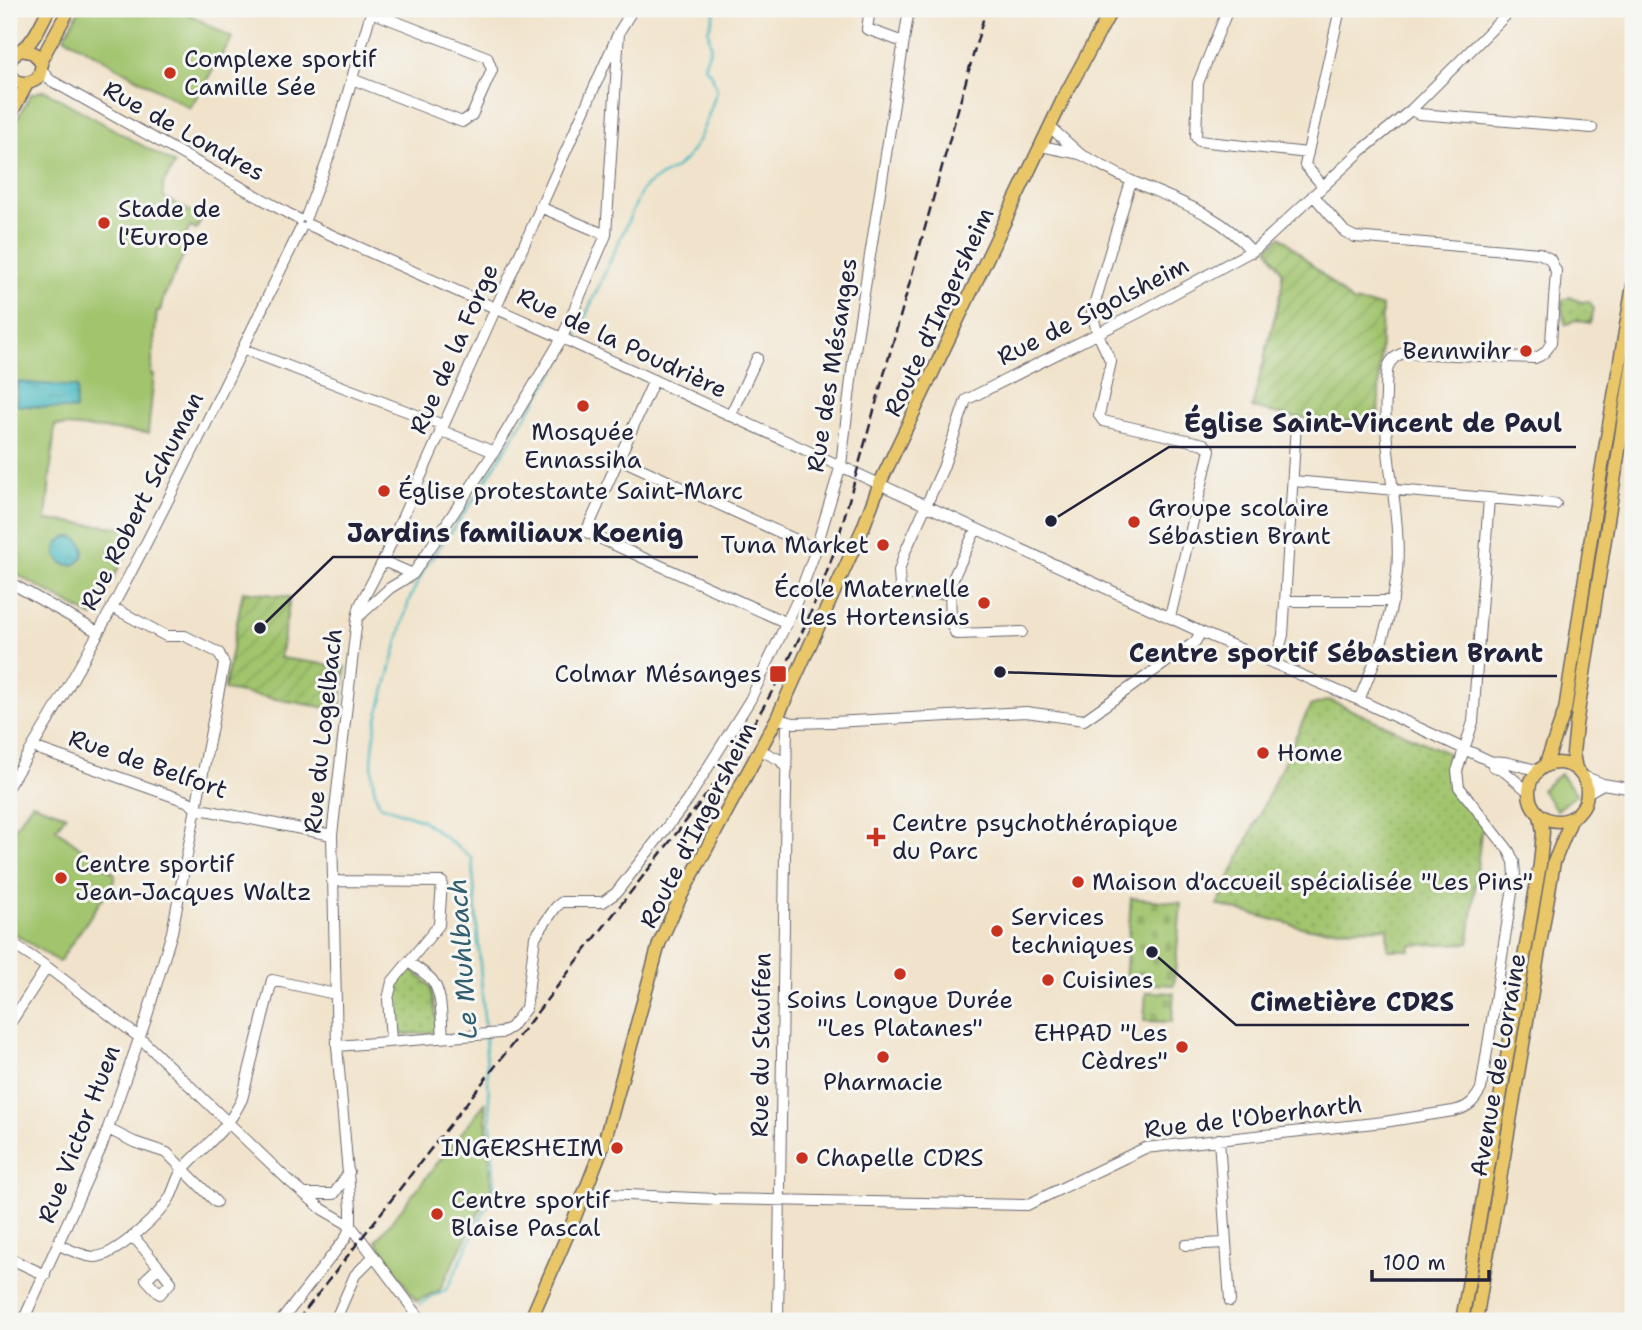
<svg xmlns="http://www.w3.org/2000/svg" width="1642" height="1330" font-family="'Shantell Sans',sans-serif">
  <defs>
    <pattern id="cemetery-stones" width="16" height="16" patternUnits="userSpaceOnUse" patternTransform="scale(1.75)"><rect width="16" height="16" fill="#a1c46d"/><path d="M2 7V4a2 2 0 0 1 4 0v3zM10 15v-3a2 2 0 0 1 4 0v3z" fill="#8aa85f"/></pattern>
    <pattern id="park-dots" width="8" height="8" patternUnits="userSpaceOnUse" patternTransform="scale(1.75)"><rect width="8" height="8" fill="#a1c46d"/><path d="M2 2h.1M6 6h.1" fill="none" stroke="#8aa85f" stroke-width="1.8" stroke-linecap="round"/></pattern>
    <pattern id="garden-furrows" width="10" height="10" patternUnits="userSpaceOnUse" patternTransform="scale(1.75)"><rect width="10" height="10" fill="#a1c46d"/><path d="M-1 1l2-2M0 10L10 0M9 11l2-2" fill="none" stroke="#8aa85f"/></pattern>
    <pattern id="water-ripples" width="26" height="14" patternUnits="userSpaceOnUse" patternTransform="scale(1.75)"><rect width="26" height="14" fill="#49b9c0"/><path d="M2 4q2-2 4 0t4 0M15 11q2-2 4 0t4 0" fill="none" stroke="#3c969d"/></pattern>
  </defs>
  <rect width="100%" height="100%" fill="#f6f6f2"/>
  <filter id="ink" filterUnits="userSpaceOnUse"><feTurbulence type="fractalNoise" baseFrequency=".0143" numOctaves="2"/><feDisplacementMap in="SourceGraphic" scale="14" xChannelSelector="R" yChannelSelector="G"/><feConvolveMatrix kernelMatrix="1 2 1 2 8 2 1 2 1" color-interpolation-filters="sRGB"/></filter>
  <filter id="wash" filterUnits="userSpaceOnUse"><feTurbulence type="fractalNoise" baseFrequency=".00686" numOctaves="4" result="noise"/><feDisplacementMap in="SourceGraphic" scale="28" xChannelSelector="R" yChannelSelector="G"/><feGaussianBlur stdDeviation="1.57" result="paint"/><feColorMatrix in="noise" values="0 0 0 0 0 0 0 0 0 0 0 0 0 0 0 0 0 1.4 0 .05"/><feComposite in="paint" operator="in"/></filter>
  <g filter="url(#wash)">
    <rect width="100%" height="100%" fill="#f1e3cb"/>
    <path fill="#a1c46d" stroke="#627354" stroke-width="2" d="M 80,9 L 180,9 L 232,38 L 190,108 L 64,37 Z
      M 44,90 L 175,164 L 163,184 L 163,197 L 202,218 L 196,230 L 190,227 L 184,239 L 190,242 L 164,296 L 160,311 L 157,311 L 151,374 L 154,375 L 148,433 L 55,425 L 46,520 L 139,529 L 93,617 L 9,570 L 9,219 L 13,211 L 9,208 L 9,133 L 31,94 Z
      M 1633,312 L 1633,338 L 1587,622 L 1582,621 Z
      M 1560,774 L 1577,794 L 1557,810 L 1541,790 Z
      M 32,803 L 66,815 L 56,829 L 115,874 L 113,883 L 59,962 L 9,930 L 9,836 Z
      M 1532,944 L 1536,944 L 1473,1321 L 1467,1321 Z
      M 485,1103 L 492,1187 L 439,1291 L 416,1301 L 376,1241 Z"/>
    <path fill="url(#cemetery-stones)" stroke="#627354" stroke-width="2" d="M 1131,898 L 1181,903 L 1174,985 L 1125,982 Z
      M 1146,992 L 1174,993 L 1172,1022 L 1144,1021 Z"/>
    <path fill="url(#park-dots)" stroke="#627354" stroke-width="2" d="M 1570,297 L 1581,302 L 1589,301 L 1594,309 L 1590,323 L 1575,320 L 1566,325 L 1562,311 L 1562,301 Z
      M 1329,700 L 1454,756 C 1447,790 1467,804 1486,829 L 1481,832 L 1469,943 L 1411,945 L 1410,950 L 1388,950 L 1387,928 L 1309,929 L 1217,905 L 1310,706 Z
      M 408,969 L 413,969 L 431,987 L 438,1027 L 435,1032 L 398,1035 L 393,1032 C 392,1003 388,992 408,969 Z"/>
    <path fill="url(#garden-furrows)" stroke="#627354" stroke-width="2" d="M 1281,236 L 1352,302 L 1382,306 L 1378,425 L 1292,417 L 1252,408 L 1282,287 L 1282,272 L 1268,248 Z
      M 243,591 L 290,597 L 280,658 L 346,667 L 340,710 L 224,690 Z"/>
    <path fill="url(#water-ripples)" stroke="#366e7e" stroke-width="2" d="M 18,382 L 77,387 L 75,410 L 16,405 Z
      M56 551a14 14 0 1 1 28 0a14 14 0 1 1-28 0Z"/>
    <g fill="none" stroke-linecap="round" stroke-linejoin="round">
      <path stroke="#49b9c0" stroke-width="2.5" d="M 576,337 L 642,190 C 653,178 662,177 674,169 C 699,153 707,117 717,91 L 712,75 L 704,66 L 711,46 L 708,31 L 716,9
        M 485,1031 L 472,858 L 422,820 L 380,805 C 367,780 373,746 377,719 L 409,600 L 426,566 L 472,502 L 566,353
        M 419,1304 L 447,1289 L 495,1189 L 485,1037"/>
    </g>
  </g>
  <g filter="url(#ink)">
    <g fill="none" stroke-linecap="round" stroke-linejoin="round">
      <g stroke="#6a666d" stroke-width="12">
        <path id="minor" d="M 870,9 L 867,29 L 903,42
          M 1228,9 L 1198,83 L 1196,137 L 1199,141 L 1308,153
          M 42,71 L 50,80 L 298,219
          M 352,79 L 462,122 L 472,115 L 492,70 L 487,57 L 371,12
          M 1411,110 L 1419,114 L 1592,128
          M 1041,146 L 1080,154 L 1050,127
          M 1080,154 C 1098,163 1116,174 1134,182 C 1177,201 1221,214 1252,252
          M 1131,181 L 1092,312 L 1097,332 L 1111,362 L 1099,415 L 1103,421 L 1204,444 L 1210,450 L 1170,617
          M 1323,186 L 1305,165 L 1340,9
          M 1313,195 L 1345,232 L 1355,237 L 1539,253 L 1550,259 L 1556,271 L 1551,342 C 1548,350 1544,355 1535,358 L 1403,353 C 1396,356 1391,359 1388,367 C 1386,375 1386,385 1386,394 C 1382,453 1402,512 1397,572 C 1392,618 1377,658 1359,700
          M 540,207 L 606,235
          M 306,217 L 332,148 L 372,9
          M 309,225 L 562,338 L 1201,632 L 1359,700 L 1492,762 L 1493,766 L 1505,772 L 1529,792
          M 243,349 L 443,425
          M 654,380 L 586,532 L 787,623
          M 730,416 L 757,358
          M 440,430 L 494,452
          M 620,459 L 816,549
          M 1293,481 L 1556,504
          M 976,529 L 950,585 L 951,624 L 956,634 L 1022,632
          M 383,561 L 413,574
          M 9,582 L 98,632
          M 951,593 L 905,594 L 900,587 L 899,571 L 905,552 L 943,468 L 966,400 L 1138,313 L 1257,248 L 1361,151 L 1411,110 L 1512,9
          M 1285,601 L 1393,601
          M 357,618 L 390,588 L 413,574 L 494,452 L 562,338 L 606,235 L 619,32 L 633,9
          M 1275,664 L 1283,635 L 1296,424
          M 782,720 L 794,723 L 833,722 L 1026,712 L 1084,720 L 1195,642 L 1201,632
          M 33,747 L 189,802 L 195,808 L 332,835
          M 760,750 L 780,760 L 787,769
          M 1492,762 C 1506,759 1524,769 1539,770
          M 1583,776 L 1603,784 L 1627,788
          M 9,785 C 121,608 209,417 301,228
          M 1587,793 L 1603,784
          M 332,881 L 442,882 L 439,925 L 392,982 L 388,999 L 391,1040
          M 9,942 L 47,967 L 140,1038 L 289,1181 L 322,1209 L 351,1226 L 422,1321
          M 409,962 C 416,968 426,973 432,980 C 443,994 441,1020 443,1036
          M 9,1025 L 47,967
          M 337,1046 L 501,1033 L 511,1027 L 526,1008 L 535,937 L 556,907 L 562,902 L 603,902 L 616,893 L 687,801 L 750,700 L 796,603 L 814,555 L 841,465 L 853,363 L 909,9
          M 108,1129 L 134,1142 L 167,1153 L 216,1202
          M 1219,1139 L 1230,1301
          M 585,1193 L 716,1199 L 1027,1205 L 1145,1148 L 1384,1122 L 1453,1111 C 1468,1108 1474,1102 1481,1089 L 1515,874 L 1514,862 L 1509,851 L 1459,787 L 1457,771 L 1473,722 L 1489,498
          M 306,1194 L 334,1194 L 349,1172
          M 133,1236 L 159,1267
          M 59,1245 C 70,1250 82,1256 94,1257 C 115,1257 158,1216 169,1199 C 175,1189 176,1178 183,1169 C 206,1144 227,1131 242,1099 L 272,980 L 335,994
          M 1186,1245 L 1225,1243
          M 9,1258 L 45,1275
          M 159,1267 L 171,1282 L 160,1294 L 146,1279 Z
          M 23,1321 L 101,1148 L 146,1019 L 172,932 L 224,664 L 219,653 L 185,636 L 166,636 L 112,607
          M 281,1321 L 345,1239 L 351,1226 L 351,1208 L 337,1046 L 332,835 L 357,618 L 360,605 L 383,561 L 619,32
          M 335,1321 L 355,1275 L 374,1256
          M 778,1321 L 787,722"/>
      </g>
      <g stroke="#6a666d" stroke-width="15">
        <path id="major" d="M 21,50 L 34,53 L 42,64 L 39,77 C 26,90 3,81 10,61 C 14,52 24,49 30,42 C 38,33 43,19 49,9
          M 41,60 L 69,9
          M 9,117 L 27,84
          M1529 792a29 29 0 1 1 58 0a29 29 0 1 1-58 0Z
          M 1545,766 L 1565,710 L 1600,478 L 1633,285
          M 1576,769 L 1573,753 L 1576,725 L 1633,360
          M 530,1321 L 570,1229 L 604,1143 L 659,944 L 681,896 L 777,718 L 863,528 L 880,483 L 1065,95 L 1112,9
          M 1462,1321 L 1540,864 L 1543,832 L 1540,815
          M 1476,1321 L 1554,862 L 1572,818"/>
      </g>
      <use href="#minor" stroke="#fff" stroke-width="10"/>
      <use href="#major" stroke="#e9c769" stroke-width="12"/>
      <path stroke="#22223b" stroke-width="2.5" stroke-dasharray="10 5" stroke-linecap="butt" d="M 297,1321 L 707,794 C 763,716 807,634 837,543 L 986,9"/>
    </g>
  </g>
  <g fill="#c8321e" stroke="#f6f6f2" stroke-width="2.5">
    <circle cx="170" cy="73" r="7"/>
    <circle cx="104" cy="223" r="7"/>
    <circle cx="1526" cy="351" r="7"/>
    <circle cx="583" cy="406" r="7"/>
    <circle cx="384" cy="491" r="7"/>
    <circle cx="1134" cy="522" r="7"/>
    <circle cx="883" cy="545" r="7"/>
    <circle cx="984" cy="603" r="7"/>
    <rect x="769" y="665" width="18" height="18" rx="3.5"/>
    <circle cx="1263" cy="753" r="7"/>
    <path d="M872.5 826.5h7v7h7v7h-7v7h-7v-7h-7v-7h7z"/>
    <circle cx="61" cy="878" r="7"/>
    <circle cx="1078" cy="882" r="7"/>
    <circle cx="997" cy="931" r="7"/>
    <circle cx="900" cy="974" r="7"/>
    <circle cx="1048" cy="980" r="7"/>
    <circle cx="1182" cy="1047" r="7"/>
    <circle cx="883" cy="1057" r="7"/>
    <circle cx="617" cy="1148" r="7"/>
    <circle cx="802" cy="1158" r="7"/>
    <circle cx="437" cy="1214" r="7"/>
  </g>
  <g text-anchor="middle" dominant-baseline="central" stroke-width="6" stroke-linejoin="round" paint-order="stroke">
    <g font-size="24" fill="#22223b" stroke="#f6f6f2" text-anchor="start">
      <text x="184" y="59">Complexe sportif<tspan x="184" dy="28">Camille Sée</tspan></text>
      <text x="118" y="209">Stade de<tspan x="118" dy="28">l'Europe</tspan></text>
      <text x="1512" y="351" text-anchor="end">Bennwihr</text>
      <text x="583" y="432" text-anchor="middle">Mosquée<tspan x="583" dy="28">Ennassiha</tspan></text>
      <text x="398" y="491">Église protestante Saint-Marc</text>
      <text x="1148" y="508">Groupe scolaire<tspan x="1148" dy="28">Sébastien Brant</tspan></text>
      <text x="869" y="545" text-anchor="end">Tuna Market</text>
      <text x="970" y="589" text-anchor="end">École Maternelle<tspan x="970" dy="28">Les Hortensias</tspan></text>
      <text x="762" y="674" text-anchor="end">Colmar Mésanges</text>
      <text x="1277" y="753">Home</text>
      <text x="892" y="823">Centre psychothérapique<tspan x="892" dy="28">du Parc</tspan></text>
      <text x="75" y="864">Centre sportif<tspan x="75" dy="28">Jean-Jacques Waltz</tspan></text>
      <text x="1092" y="882">Maison d'accueil spécialisée "Les Pins"</text>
      <text x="1011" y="917">Services<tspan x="1011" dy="28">techniques</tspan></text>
      <text x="1062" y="980">Cuisines</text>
      <text x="900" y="1000" text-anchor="middle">Soins Longue Durée<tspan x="900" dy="28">"Les Platanes"</tspan></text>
      <text x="1168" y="1033" text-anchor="end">EHPAD "Les<tspan x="1168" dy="28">Cèdres"</tspan></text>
      <text x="883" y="1082" text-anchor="middle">Pharmacie</text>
      <text x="603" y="1148" text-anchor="end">INGERSHEIM</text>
      <text x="816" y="1158">Chapelle CDRS</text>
      <text x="451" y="1200">Centre sportif<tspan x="451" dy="28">Blaise Pascal</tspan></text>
    </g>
    <g font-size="24" fill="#22223b" stroke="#f6f6f2">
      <text transform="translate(184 131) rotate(29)">Rue de Londres</text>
      <text transform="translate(1093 311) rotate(-27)">Rue de Sigolsheim</text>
      <text transform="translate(939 312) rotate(-65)">Route d'Ingersheim</text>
      <text transform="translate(622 343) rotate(25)">Rue de la Poudrière</text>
      <text transform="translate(454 349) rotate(-66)">Rue de la Forge</text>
      <text transform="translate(832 365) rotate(-81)">Rue des Mésanges</text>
      <text transform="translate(142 501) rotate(-63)">Rue Robert Schuman</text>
      <text transform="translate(323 731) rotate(-84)">Rue du Logelbach</text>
      <text transform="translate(148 764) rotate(19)">Rue de Belfort</text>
      <text transform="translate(698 825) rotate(-63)">Route d'Ingersheim</text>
      <text transform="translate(761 1045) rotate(-89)">Rue du Stauffen</text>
      <text transform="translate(1498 1065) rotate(-80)">Avenue de Lorraine</text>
      <text transform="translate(1253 1117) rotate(-7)">Rue de l'Oberharth</text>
      <text transform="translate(79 1134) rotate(-69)">Rue Victor Huen</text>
    </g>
    <g font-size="26" font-style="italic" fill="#325e70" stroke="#f6f6f2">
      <text transform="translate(462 959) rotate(-94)">Le Muhlbach</text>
    </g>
  </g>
  <path fill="none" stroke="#22223b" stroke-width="2.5" d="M1051 521L1169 447H1576M260 628L333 557H698M1000 672L1114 676H1557M1152 952L1236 1025H1469"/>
  <g fill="#22223b" stroke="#f6f6f2" stroke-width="2.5">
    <circle cx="1051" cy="521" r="7"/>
    <circle cx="260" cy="628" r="7"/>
    <circle cx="1000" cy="672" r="7"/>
    <circle cx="1152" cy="952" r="7"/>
  </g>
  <g font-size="26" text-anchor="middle" font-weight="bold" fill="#22223b" stroke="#f6f6f2" stroke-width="6" stroke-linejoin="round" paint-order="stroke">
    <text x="1373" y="432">Église Saint-Vincent de Paul</text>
    <text x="515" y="542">Jardins familiaux Koenig</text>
    <text x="1336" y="662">Centre sportif Sébastien Brant</text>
    <text x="1352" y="1011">Cimetière CDRS</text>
  </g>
  <rect width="1642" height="1330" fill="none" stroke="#f6f6f2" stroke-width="35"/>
  <path d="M1372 1270v10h117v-10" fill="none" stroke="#22223b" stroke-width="3.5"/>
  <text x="1383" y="1270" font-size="21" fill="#22223b" stroke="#f6f6f2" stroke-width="5" paint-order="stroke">100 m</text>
</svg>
